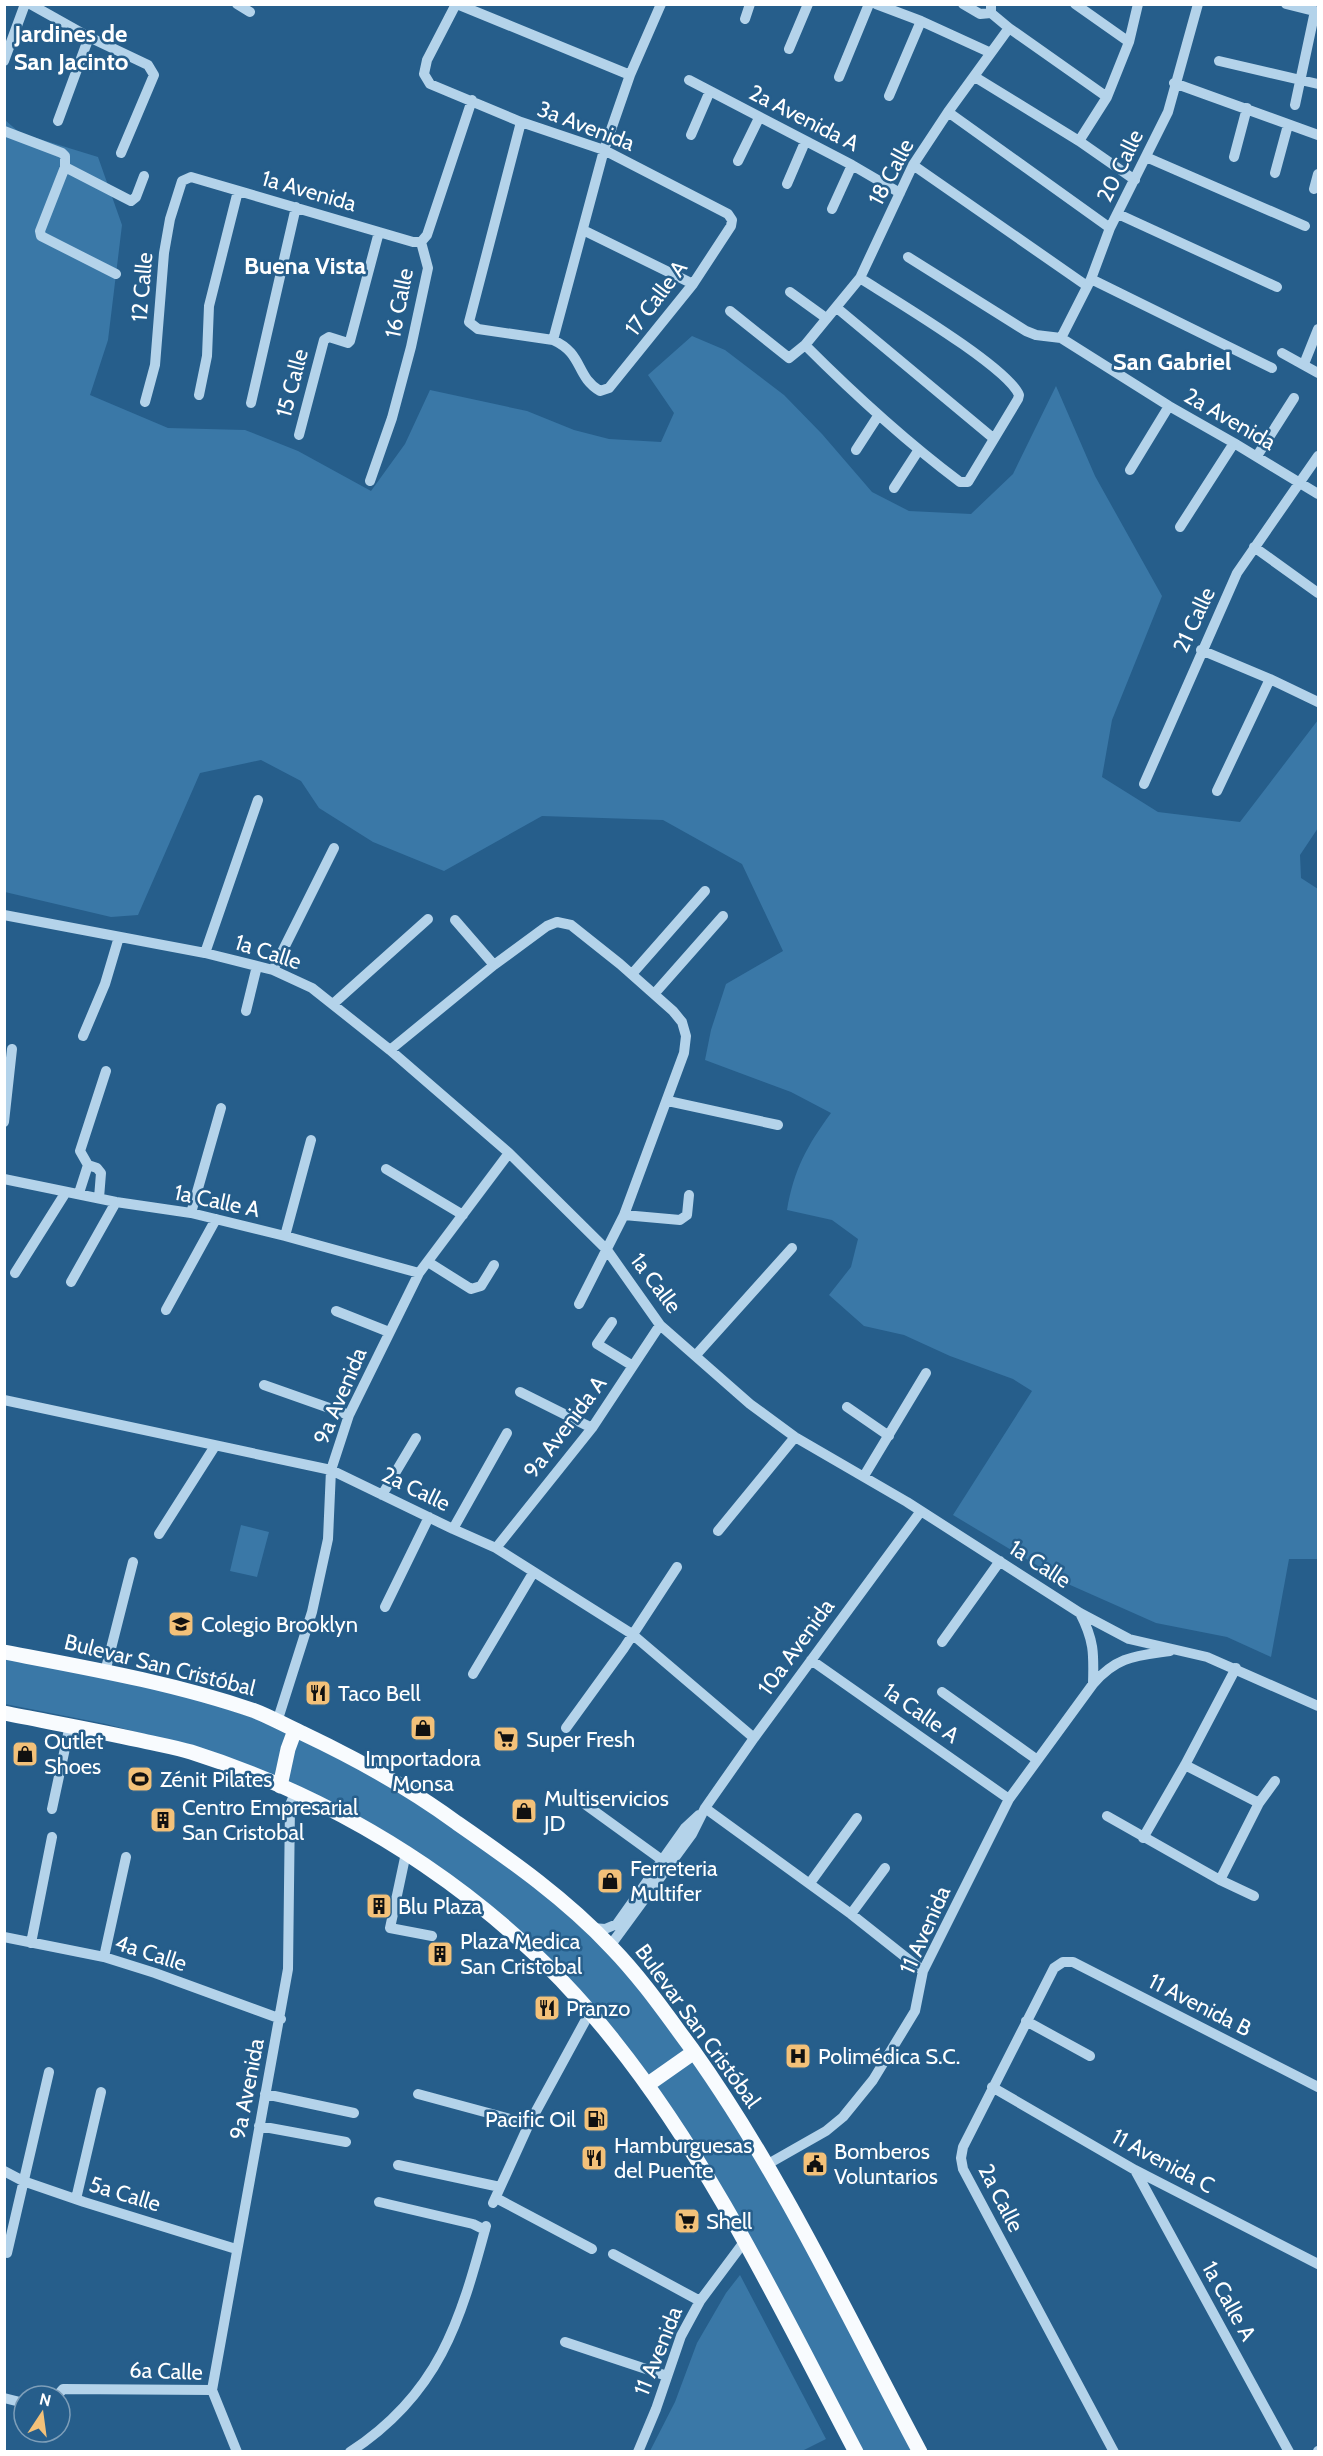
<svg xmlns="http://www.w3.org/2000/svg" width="1323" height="2456" font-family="Cabin,sans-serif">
  <rect width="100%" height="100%" fill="#265e8b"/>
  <path fill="#3a78a7" d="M 5,120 L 20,133 L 98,157 L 122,225 L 108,340 L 90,395 L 168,428 L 245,430 L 298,451 L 371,491 L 405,444 L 430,390 L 527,411 L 574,430 L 609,439 L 661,442 L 674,413 L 648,375 L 692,336 L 725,350 L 784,395 L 822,434 L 872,492 L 909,511 L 971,514 L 1013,474 L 1056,386 L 1095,476 L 1162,596 L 1112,720 L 1102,777 L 1158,812 L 1240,822 L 1318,720 L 1318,828 L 1300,855 L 1301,878 L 1318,889 L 1318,1559 L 1289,1559 L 1271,1657 L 1227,1637 L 1156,1623 L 1068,1584 L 953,1515 L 1032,1391 L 1013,1379 L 950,1356 L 904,1335 L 864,1326 L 829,1295 L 851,1267 L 858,1239 L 832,1220 L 787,1210 C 794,1169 807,1146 831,1113 L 791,1092 L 705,1060 L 711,1030 L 726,984 L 783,951 L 742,864 L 663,820 L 542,816 L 444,871 L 373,842 L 319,808 L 301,781 L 261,760 L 200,773 L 138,915 L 111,917 L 5,892 Z
    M 241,1525 L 269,1532 L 257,1577 L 230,1571 Z
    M 4,1657 L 186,1695 L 291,1731 L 277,1781 L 182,1744 L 106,1724 L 5,1704 Z
    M 298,1735 L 357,1763 L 528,1879 L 622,1965 L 688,2051 L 648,2079 L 473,1895 L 284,1784 Z
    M 692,2057 L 755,2153 L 914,2451 L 861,2451 L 652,2085 Z
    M 740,2275 L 826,2439 L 802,2451 L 650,2451 L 675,2402 L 697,2343 L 726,2293 Z"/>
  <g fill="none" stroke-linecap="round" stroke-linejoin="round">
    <path stroke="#b4d3ea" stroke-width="10" d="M 30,4 L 89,37 L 148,65 L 154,75 L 121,153
      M 237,4 L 250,12
      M 456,4 L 427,60 L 424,74 L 430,84 L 521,122 L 604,150 L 728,214 L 732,220 L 731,226 L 693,284 L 609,388 L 600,391 C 575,376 584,354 553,340 L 478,329 L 469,322 L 521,122
      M 457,4 L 630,75
      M 876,4 L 921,21 L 991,53
      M 963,4 L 980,14 L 991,13
      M 1075,4 L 1129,42
      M 1286,4 L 1318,12
      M 745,19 L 750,4
      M 1009,28 L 1107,97
      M 789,49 L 808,4
      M 4,61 L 25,4
      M 1219,61 L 1318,84
      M 839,77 L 869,4
      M 975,77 L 1079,141 L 1135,180
      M 689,80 L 852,165 L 900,193
      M 1174,83 L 1318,135
      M 889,96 L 921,21
      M 1295,105 L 1315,11
      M 948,112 L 1110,228
      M 58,121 L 89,37
      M 4,131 L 62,153 L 65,156 L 65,167 L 40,231 L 41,236 L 116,274
      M 691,135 L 710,91
      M 1079,141 L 1107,97 L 1129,42 L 1138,4
      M 1146,157 L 1305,226
      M 1234,157 L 1247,108
      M 738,161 L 759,118
      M 913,165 L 1087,286
      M 65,167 L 131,201 L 136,197 L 144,176
      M 1275,173 L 1288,125
      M 787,184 L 805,142
      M 1314,189 L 1318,174
      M 832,209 L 852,165
      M 1118,214 L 1277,287
      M 583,230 L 693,284
      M 421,242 L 427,235 L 472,100
      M 908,257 L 1026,331 L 1036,335 L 1061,338
      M 1091,279 L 1272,368
      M 790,292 L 826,318
      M 837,308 L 993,438
      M 730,311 L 789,358 L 805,345 L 860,278 L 913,165 L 948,112 L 1009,28 L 991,13 L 991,4
      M 1061,338 L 1091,279 L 1110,228 L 1168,112 L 1198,4
      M 1061,338 L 1169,406 L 1234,443 L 1318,494
      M 553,340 L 604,150 L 630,75 L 661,4
      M 805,345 C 854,394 904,440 960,482 L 968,482 L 1018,399 L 1019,395 C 1008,367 891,298 860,278
      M 1282,353 L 1318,373
      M 1304,364 L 1318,329
      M 199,395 L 207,356 L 209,306 L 238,191
      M 145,402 L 155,365 L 164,253 L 170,219 L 182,181 L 191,177 L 413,242 L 421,242
      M 251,403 L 296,207
      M 299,435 L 324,340 L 329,337 L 348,343 L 350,341 L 379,232
      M 856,450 L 878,416
      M 1257,456 L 1294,398
      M 1130,470 L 1169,406
      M 370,481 L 392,418 L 411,347 L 428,268 L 421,242
      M 894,488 L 918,451
      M 1180,527 L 1234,443
      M 1254,547 L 1318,593
      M 1201,650 L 1270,679 L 1318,702
      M 1144,784 L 1237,573 L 1318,456
      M 1217,791 L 1270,679
      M 4,915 L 205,953 L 273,970 L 312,988 L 390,1050 L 509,1153 L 607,1250 L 660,1325 L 750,1404 L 795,1437 L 907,1502 L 1080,1613 L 1129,1639 L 1207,1657 L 1318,1706
      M 455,920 L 494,965
      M 205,953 L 258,800
      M 273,970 L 334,848
      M 632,974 L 705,891
      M 655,993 L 723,916
      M 333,1004 L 428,919
      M 246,1011 L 257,966
      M 83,1036 L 105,984 L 119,937
      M 390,1050 L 494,965 L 547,926 L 557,922 L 571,925 L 620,964 L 673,1011 L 682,1022 L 686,1036 L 684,1053 L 624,1215 L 579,1304
      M 668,1101 L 778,1125
      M 4,1122 L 12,1049
      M 386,1169 L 463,1215
      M 4,1179 L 116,1202 L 191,1213 L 285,1236 L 419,1273
      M 79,1193 L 88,1165
      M 99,1198 L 101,1173 L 97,1168 L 88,1165 L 80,1151 L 106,1071
      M 191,1213 L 221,1108
      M 624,1215 L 680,1220 L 687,1215 L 689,1195
      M 285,1236 L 311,1140
      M 428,1262 L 471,1289 L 481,1286 L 494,1265
      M 15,1273 L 66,1192
      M 71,1282 L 116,1202
      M 166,1310 L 216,1219
      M 336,1311 L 389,1332
      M 612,1322 L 597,1344 L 633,1366
      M 696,1355 L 792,1248
      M 264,1385 L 349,1415
      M 520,1392 L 592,1428
      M 4,1400 L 331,1470 L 453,1529 L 496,1548 L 632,1634 L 754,1738
      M 847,1407 L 889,1436
      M 864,1476 L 926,1373
      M 382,1495 L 416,1438
      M 453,1529 L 507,1433
      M 718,1531 L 795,1437
      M 159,1534 L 215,1446
      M 496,1548 L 592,1428 L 660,1325
      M 385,1607 L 429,1517
      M 1080,1613 C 1094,1640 1094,1653 1093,1684
      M 942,1642 L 1000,1561
      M 811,1660 L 1009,1799
      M 105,1672 L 133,1562
      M 473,1674 L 533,1573
      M 942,1692 L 1036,1759
      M 277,1722 L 312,1612 L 328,1539 L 331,1470 L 349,1415 L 419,1273 L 509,1153
      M 566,1728 L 624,1648 L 677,1567
      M 1185,1765 L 1259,1803
      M 586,1805 L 662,1860
      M 705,1808 L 851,1914 L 923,1971
      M 52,1809 L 70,1725
      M 1107,1816 L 1220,1880 L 1254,1896
      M 1143,1838 L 1185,1765 L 1236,1668
      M 406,1853 L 390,1928 L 432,1936
      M 1220,1880 L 1259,1803 L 1275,1781
      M 810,1883 L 857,1818
      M 851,1914 L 885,1868
      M 592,1928 L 605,1929 L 617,1924 L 685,1828 L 699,1815
      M 4,1937 L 104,1957 L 155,1973 L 281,2019
      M 31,1943 L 52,1837
      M 610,1946 L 692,1834 L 705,1808 L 754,1738 L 921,1511
      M 104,1957 L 126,1857
      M 1026,2021 L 1090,2056
      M 992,2087 L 1135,2170 L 1318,2264
      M 265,2094 L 354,2113
      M 418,2094 L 529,2124
      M 259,2126 L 346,2142
      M 768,2164 L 826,2131 L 843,2117 L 873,2080 L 915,2011 L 923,1971 L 1009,1799 L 1093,1684 C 1117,1656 1136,1656 1170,1651
      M 398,2165 L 500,2187
      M 1135,2170 L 1289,2452
      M 4,2171 L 23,2181 L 84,2202 L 236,2249
      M 496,2198 L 592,2249
      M 76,2199 L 101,2092
      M 379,2202 L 473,2224 L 485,2230
      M 493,2203 L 529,2124 L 590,2012
      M 7,2253 L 49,2072
      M 613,2254 L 700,2301
      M 565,2342 L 667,2376
      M 212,2390 L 288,1969 L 290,1805 L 295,1793
      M 212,2390 L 237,2452
      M 57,2396 L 63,2389 L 212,2390
      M 4,2398 L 24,2403
      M 350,2452 C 439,2394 460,2322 486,2226
      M 638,2452 L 656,2409 L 681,2336 L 700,2301 L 744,2242
      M 1114,2452 L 963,2169 L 961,2158 L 963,2147 L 1054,1968 L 1063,1962 L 1073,1962 L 1318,2087
      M 1318,2452 L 1318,2451"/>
    <path stroke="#f8fbfe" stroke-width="15" d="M 4,1652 C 88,1668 174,1683 255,1711 C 271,1717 286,1726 302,1733 C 357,1759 408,1787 457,1823 C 512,1861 566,1899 612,1948 C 642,1979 666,2014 692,2049 C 782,2175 847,2316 920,2452
      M 4,1713 C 49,1722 94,1730 139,1740 C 156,1744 174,1747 191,1752 C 355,1804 508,1905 614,2041 C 713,2165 782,2312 856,2452
      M 280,1786 L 288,1749 L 295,1730
      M 647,2085 L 694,2052"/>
  </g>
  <defs>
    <g id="school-square" transform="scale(1.35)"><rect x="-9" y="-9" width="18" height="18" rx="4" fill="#f3c179" stroke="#265e8b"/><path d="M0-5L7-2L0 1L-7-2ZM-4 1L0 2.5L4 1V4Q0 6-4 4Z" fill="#111"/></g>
    <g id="restaurant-square" transform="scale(1.35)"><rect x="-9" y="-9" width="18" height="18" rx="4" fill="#f3c179" stroke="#265e8b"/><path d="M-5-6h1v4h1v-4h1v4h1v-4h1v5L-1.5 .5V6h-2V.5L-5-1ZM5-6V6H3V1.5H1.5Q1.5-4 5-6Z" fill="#111"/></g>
    <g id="shop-square" transform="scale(1.35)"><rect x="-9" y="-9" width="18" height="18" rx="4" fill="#f3c179" stroke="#265e8b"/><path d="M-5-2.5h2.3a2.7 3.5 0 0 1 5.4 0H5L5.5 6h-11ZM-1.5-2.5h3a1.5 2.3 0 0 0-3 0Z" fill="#111"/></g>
    <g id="supermarket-square" transform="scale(1.35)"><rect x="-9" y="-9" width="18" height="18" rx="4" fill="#f3c179" stroke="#265e8b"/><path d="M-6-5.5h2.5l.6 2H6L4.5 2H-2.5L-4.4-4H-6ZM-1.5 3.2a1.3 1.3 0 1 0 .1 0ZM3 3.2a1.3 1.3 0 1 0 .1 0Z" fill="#111"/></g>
    <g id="stadium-square" transform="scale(1.35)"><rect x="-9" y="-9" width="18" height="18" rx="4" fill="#f3c179" stroke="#265e8b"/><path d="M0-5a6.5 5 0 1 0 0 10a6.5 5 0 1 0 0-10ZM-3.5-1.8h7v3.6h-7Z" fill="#111"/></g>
    <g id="building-square" transform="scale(1.35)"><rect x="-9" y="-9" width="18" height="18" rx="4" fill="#f3c179" stroke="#265e8b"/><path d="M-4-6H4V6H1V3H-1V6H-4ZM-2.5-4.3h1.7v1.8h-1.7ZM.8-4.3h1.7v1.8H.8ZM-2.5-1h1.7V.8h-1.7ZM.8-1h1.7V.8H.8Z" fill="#111"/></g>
    <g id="hospital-square" transform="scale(1.35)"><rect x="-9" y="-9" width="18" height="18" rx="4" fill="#f3c179" stroke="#265e8b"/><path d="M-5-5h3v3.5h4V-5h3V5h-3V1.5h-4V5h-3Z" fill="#111"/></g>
    <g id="fuel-square" transform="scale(1.35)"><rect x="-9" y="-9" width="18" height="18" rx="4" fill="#f3c179" stroke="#265e8b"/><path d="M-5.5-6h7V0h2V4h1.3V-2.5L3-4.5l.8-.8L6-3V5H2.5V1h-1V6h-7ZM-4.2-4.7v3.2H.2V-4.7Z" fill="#111"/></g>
    <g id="civic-square" transform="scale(1.35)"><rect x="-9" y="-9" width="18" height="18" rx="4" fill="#f3c179" stroke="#265e8b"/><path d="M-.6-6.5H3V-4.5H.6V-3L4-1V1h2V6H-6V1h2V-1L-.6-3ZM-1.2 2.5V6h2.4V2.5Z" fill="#111"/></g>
  </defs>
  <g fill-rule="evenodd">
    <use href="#school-square" x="181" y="1624"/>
    <use href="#restaurant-square" x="318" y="1693"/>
    <use href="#shop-square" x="423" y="1728"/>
    <use href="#supermarket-square" x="506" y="1739"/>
    <use href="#shop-square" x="25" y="1754"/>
    <use href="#stadium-square" x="140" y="1779"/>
    <use href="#shop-square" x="524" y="1811"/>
    <use href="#building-square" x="163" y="1820"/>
    <use href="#shop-square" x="610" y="1881"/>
    <use href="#building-square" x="379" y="1906"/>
    <use href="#building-square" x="440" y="1954"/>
    <use href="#restaurant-square" x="547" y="2008"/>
    <use href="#hospital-square" x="798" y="2056"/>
    <use href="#fuel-square" x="596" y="2119"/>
    <use href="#restaurant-square" x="594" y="2158"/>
    <use href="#civic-square" x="815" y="2164"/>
    <use href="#supermarket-square" x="687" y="2221"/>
  </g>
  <g text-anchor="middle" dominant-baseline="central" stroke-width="5" stroke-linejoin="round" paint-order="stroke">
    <g font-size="22" fill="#fff" stroke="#265e8b">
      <text transform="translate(804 118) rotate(27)">2a Avenida A</text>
      <text transform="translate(586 126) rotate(21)">3a Avenida</text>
      <text transform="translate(1120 166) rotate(-64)">20 Calle</text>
      <text transform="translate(891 172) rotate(-62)">18 Calle</text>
      <text transform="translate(309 191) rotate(16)">1a Avenida</text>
      <text transform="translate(142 287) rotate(-85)">12 Calle</text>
      <text transform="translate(656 298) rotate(-53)">17 Calle A</text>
      <text transform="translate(399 303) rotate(-79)">16 Calle</text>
      <text transform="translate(292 383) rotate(-75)">15 Calle</text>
      <text transform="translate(1230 419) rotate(30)">2a Avenida</text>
      <text transform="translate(1194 620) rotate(-65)">21 Calle</text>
      <text transform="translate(268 952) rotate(18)">1a Calle</text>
      <text transform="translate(217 1201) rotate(12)">1a Calle A</text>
      <text transform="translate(656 1283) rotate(53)">1a Calle</text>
      <text transform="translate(340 1396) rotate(-67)">9a Avenida</text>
      <text transform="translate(565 1427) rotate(-53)">9a Avenida A</text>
      <text transform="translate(416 1489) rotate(26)">2a Calle</text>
      <text transform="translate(1040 1564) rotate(33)">1a Calle</text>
      <text transform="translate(796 1647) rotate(-54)">10a Avenida</text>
      <text transform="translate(160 1665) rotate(14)">Bulevar San Cristóbal</text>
      <text transform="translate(921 1713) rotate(35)">1a Calle A</text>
      <text transform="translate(925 1930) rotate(-66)">11 Avenida</text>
      <text transform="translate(151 1953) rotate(18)">4a Calle</text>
      <text transform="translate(1200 2005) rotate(27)">11 Avenida B</text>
      <text transform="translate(698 2026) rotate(54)">Bulevar San Cristóbal</text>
      <text transform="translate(247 2089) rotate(-79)">9a Avenida</text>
      <text transform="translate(1163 2161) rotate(28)">11 Avenida C</text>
      <text transform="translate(125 2194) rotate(17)">5a Calle</text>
      <text transform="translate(1001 2198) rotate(63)">2a Calle</text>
      <text transform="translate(1229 2301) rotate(61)">1a Calle A</text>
      <text transform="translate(658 2351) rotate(-68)">11 Avenida</text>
      <text transform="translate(166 2371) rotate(2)">6a Calle</text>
    </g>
    <g font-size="22" fill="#fff" stroke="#265e8b" text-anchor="start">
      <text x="201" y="1624">Colegio Brooklyn</text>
      <text x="338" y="1693">Taco Bell</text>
      <text x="526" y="1739">Super Fresh</text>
      <text x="44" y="1741">Outlet<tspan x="44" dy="25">Shoes</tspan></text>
      <text x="423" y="1758" text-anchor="middle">Importadora<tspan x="423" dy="25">Monsa</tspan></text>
      <text x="160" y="1779">Zénit Pilates</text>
      <text x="544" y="1798">Multiservicios<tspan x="544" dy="25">JD</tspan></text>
      <text x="182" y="1807">Centro Empresarial<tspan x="182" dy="25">San Cristobal</tspan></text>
      <text x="630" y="1868">Ferreteria<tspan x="630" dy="25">Multifer</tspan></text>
      <text x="398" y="1906">Blu Plaza</text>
      <text x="460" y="1941">Plaza Medica<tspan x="460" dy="25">San Cristobal</tspan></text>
      <text x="566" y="2008">Pranzo</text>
      <text x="818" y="2056">Polimédica S.C.</text>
      <text x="576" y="2119" text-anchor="end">Pacific Oil</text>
      <text x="614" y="2145">Hamburguesas<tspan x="614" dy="25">del Puente</tspan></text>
      <text x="834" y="2151">Bomberos<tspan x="834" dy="25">Voluntarios</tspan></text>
      <text x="706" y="2221">Shell</text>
    </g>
    <g font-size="24" font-weight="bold" fill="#fff" stroke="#265e8b">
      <text x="71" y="33">Jardines de<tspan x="71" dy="28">San Jacinto</tspan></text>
      <text x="305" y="265">Buena Vista</text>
      <text x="1172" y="361">San Gabriel</text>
    </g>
  </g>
  <rect width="1323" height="2456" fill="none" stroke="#ffffff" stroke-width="12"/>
  <g transform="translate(42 2414) rotate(13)"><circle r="28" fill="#265e8b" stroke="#7d9eb9" stroke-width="1.5"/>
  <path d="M0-4.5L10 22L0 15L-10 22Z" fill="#f3c179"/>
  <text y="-9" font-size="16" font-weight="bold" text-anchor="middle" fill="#ffffff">N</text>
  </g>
</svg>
